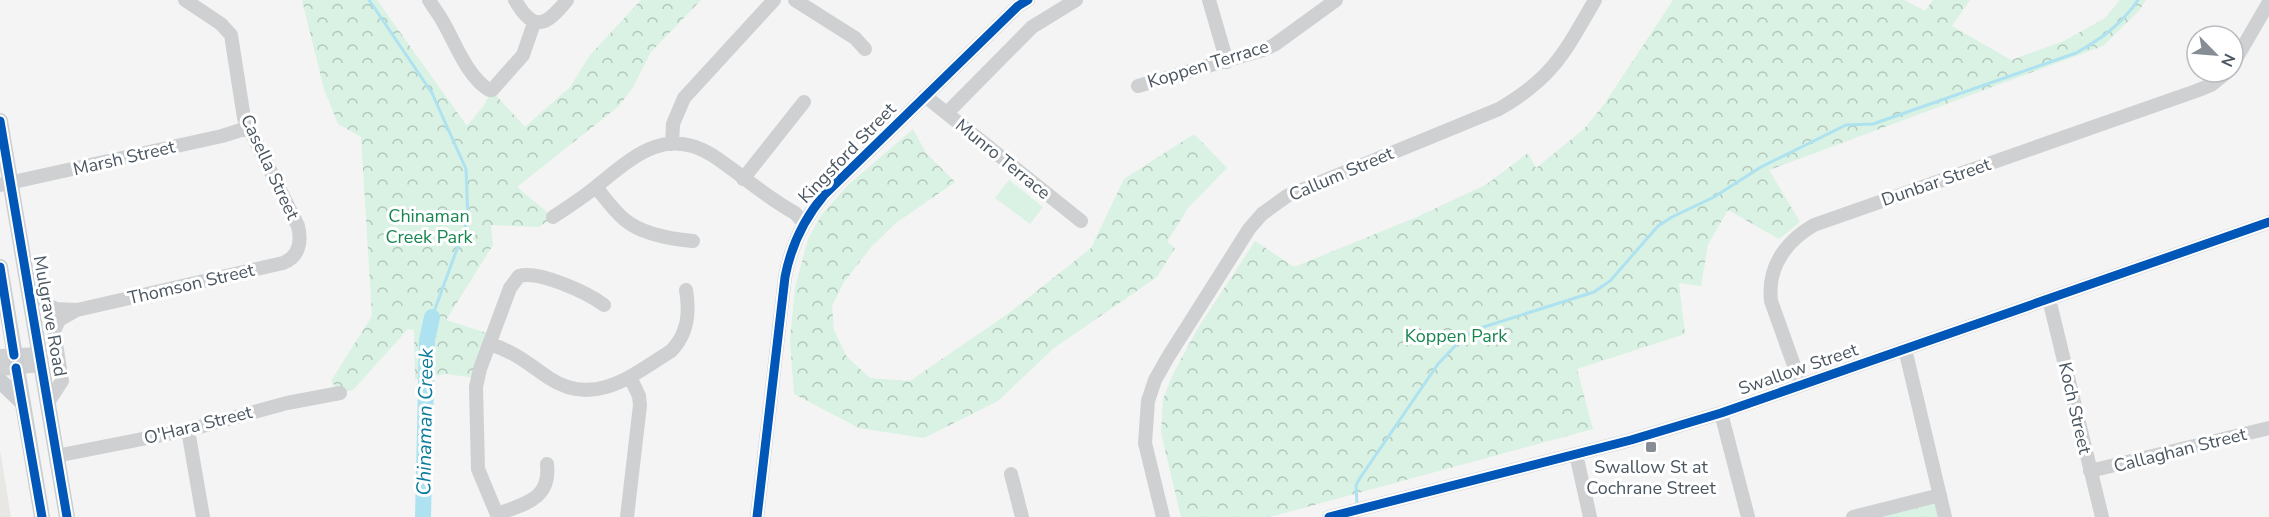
<svg xmlns="http://www.w3.org/2000/svg" width="2269" height="517" font-family="'Nunito Sans',sans-serif">
  <defs>
    <pattern id="forest-crowns" width="20" height="18" patternUnits="userSpaceOnUse" patternTransform="scale(1.5)"><rect width="20" height="18" fill="#d9f2e3"/><path d="M2 6a3 3 0 1 1 6 0M12 15a3 3 0 1 1 6 0" fill="none" stroke="#b2c7bb"/></pattern>
  </defs>
  <rect width="100%" height="100%" fill="#f4f4f4"/>
  <path fill="#e8e7e3" d="M 0,450 L 11,517 L 0,517 Z"/>
  <path fill="#d9f2e3" d="M 1009,180 L 1043,207 L 1030,224 L 995,198 Z"/>
  <path fill="url(#forest-crowns)" d="M 302,0 L 377,0 L 467,126 L 485,104 L 491,90 L 525,127 L 570,87 L 590,55 L 641,0 L 701,0 L 651,52 L 633,87 L 619,106 L 517,187 L 553,217 L 539,227 L 491,225 L 493,245 L 446,320 L 493,335 L 478,378 L 445,374 L 415,380 L 414,330 L 408,329 L 353,390 L 340,393 L 331,381 L 372,316 L 361,137 L 338,124 L 324,89 Z
    M 1673,0 L 1904,0 L 1925,11 L 1933,0 L 1970,0 L 1952,26 L 2011,60 L 2064,41 L 2105,18 L 2120,0 L 2146,0 L 2139,11 L 2103,46 L 1769,170 L 1800,222 L 1779,239 L 1728,210 L 1708,244 L 1701,286 L 1679,283 L 1685,334 L 1577,369 L 1593,429 L 1270,517 L 1181,517 L 1161,433 L 1163,399 L 1174,372 L 1198,328 L 1255,241 L 1294,267 L 1417,217 L 1487,184 L 1528,153 L 1536,168 L 1584,129 L 1605,103 Z
    M 913,129 L 926,153 L 955,182 L 896,223 L 872,246 L 844,282 L 832,306 L 834,330 L 847,357 L 870,378 L 910,381 L 1009,313 L 1091,248 L 1124,179 L 1194,134 L 1227,168 L 1188,208 L 1167,242 L 1175,248 L 1157,277 L 1054,348 L 998,401 L 924,438 L 859,428 L 794,394 L 790,341 L 795,288 L 808,239 L 822,214 L 848,185 Z
    M 1940,495 L 1945,517 L 1853,517 Z"/>
  <g fill="none" stroke-linecap="round" stroke-linejoin="round">
    <path stroke="#aee2f0" stroke-width="3" d="M 369,0 L 432,93 L 466,169 L 468,219 L 432,317
      M 1357,505 L 1356,485 L 1360,478 L 1438,364 L 1457,344 L 1474,330 L 1594,292 L 1610,281 L 1658,226 L 1672,217 L 1714,197 L 1761,167 L 1846,125 L 1873,124 L 2076,53 C 2101,39 2122,24 2138,0"/>
    <path stroke="#aee2f0" stroke-width="16" d="M 423,517 L 427,340 L 432,317"/>
    <path stroke="#ced0d2" stroke-width="14" d="M 429,0 C 433,7 438,13 442,20 C 455,42 466,75 489,90 L 492,90 L 523,55 L 534,23
      M 515,0 C 534,33 546,26 567,0
      M 795,0 L 855,38 L 865,49
      M 1209,0 L 1227,62
      M 2233,64 L 2269,2
      M 1138,86 L 1263,50 L 1274,45 L 1336,0
      M 925,96 L 1081,221
      M 947,113 L 1032,27 L 1076,0
      M 672,144 L 673,124 L 684,98 L 774,0
      M 743,179 L 804,102
      M 0,185 L 222,136 L 247,128
      M 596,187 C 605,198 614,211 625,220 C 642,234 671,239 693,241
      M 553,217 C 568,207 584,197 598,185 C 633,157 665,126 712,155 C 740,173 765,197 795,213 L 804,223
      M 29,297 L 56,309 L 77,310 L 283,263 C 299,257 302,242 298,226 L 244,118 L 231,35 L 221,24 L 185,0
      M 2049,299 L 2102,517
      M 490,344 C 517,353 527,363 549,378 C 594,408 633,375 671,351 C 688,334 690,313 686,290
      M 1905,349 L 1945,517
      M 0,356 L 39,354
      M 0,369 L 41,365
      M 1801,385 L 1771,301 C 1767,267 1786,241 1814,225 L 2196,91 L 2211,85 L 2227,72
      M 47,404 L 62,381 L 54,331 L 59,320 L 75,311
      M 1721,413 L 1748,517
      M 188,430 L 203,517
      M 1576,454 L 1590,517
      M 56,456 L 188,430 L 287,403 L 340,393
      M 2090,471 L 2269,428
      M 1011,474 L 1022,517
      M 497,514 C 524,504 551,500 547,464
      M 498,517 L 478,469 L 476,387 L 480,369 L 510,288 L 519,276 C 539,270 588,293 604,305
      M 627,517 L 640,405 L 639,396 L 630,377
      M 757,517 L 785,277 C 791,246 803,220 824,195 L 1018,6 L 1028,0
      M 1163,517 L 1145,443 L 1148,401 L 1155,380 L 1168,357 L 1249,229 L 1262,214 L 1287,196 L 1499,109 C 1553,78 1565,52 1595,0
      M 1329,517 L 1631,440 L 1721,413 L 2269,222
      M 1853,517 L 1940,495"/>
    <path stroke="#caced1" stroke-width="16" d="M 0,121 L 67,517
      M 0,267 L 42,517
      M 0,381 L 22,402"/>
    <g stroke="#fff" stroke-width="13">
      <path id="cycleway" d="M 0,121 L 67,517
        M 0,267 L 14,355
        M 16,368 L 42,517
        M 757,517 L 785,277 C 791,246 803,220 824,195 L 1018,6 L 1028,0
        M 1329,517 L 1631,440 L 1721,413 L 2269,222"/>
    </g>
    <use href="#cycleway" stroke="#0057b8" stroke-width="9"/>
  </g>
  <rect fill="#868d94" stroke="#fff" stroke-width="2" x="1645" y="441" width="12" height="12" rx="3"/>
  <g text-anchor="middle" dominant-baseline="central" stroke-width="6" stroke-linejoin="round" paint-order="stroke">
    <g font-size="18" fill="#4a5661" stroke="#fff">
      <text transform="translate(1208 64) rotate(-17)">Koppen Terrace</text>
      <text transform="translate(847 153) rotate(-46)">Kingsford Street</text>
      <text transform="translate(124 158) rotate(-13)">Marsh Street</text>
      <text transform="translate(1003 159) rotate(39)">Munro Terrace</text>
      <text transform="translate(270 167) rotate(65)">Casella Street</text>
      <text transform="translate(1341 174) rotate(-23)">Callum Street</text>
      <text transform="translate(1936 182) rotate(-19)">Dunbar Street</text>
      <text transform="translate(191 284) rotate(-13)">Thomson Street</text>
      <text transform="translate(50 316) rotate(80)">Mulgrave Road</text>
      <text transform="translate(1798 369) rotate(-19)">Swallow Street</text>
      <text transform="translate(2075 408) rotate(77)">Koch Street</text>
      <text transform="translate(198 425) rotate(-14)">O'Hara Street</text>
      <text transform="translate(2180 450) rotate(-14)">Callaghan Street</text>
    </g>
    <g font-size="18" fill="#17864f" stroke="#fff">
      <text x="429" y="216">Chinaman<tspan x="429" dy="21">Creek Park</tspan></text>
      <text x="1456" y="336">Koppen Park</text>
    </g>
    <g font-size="18" fill="#4a5661" stroke="#fff">
      <text x="1651" y="467">Swallow St at<tspan x="1651" dy="21">Cochrane Street</tspan></text>
    </g>
    <g font-size="20" font-style="italic" fill="#0c7c9b" stroke="#fff">
      <text transform="translate(425 422) rotate(-89)">Chinaman Creek</text>
    </g>
  </g>
  <g transform="translate(2215 54) rotate(115)"><circle r="28" fill="#ffffff" stroke="#b7bbc0" stroke-width="1.5"/>
  <path d="M0-4.5L10 22L0 15L-10 22Z" fill="#868d94"/>
  <text y="-9" font-size="16" font-weight="bold" text-anchor="middle" fill="#4a5661">N</text>
  </g>
</svg>
